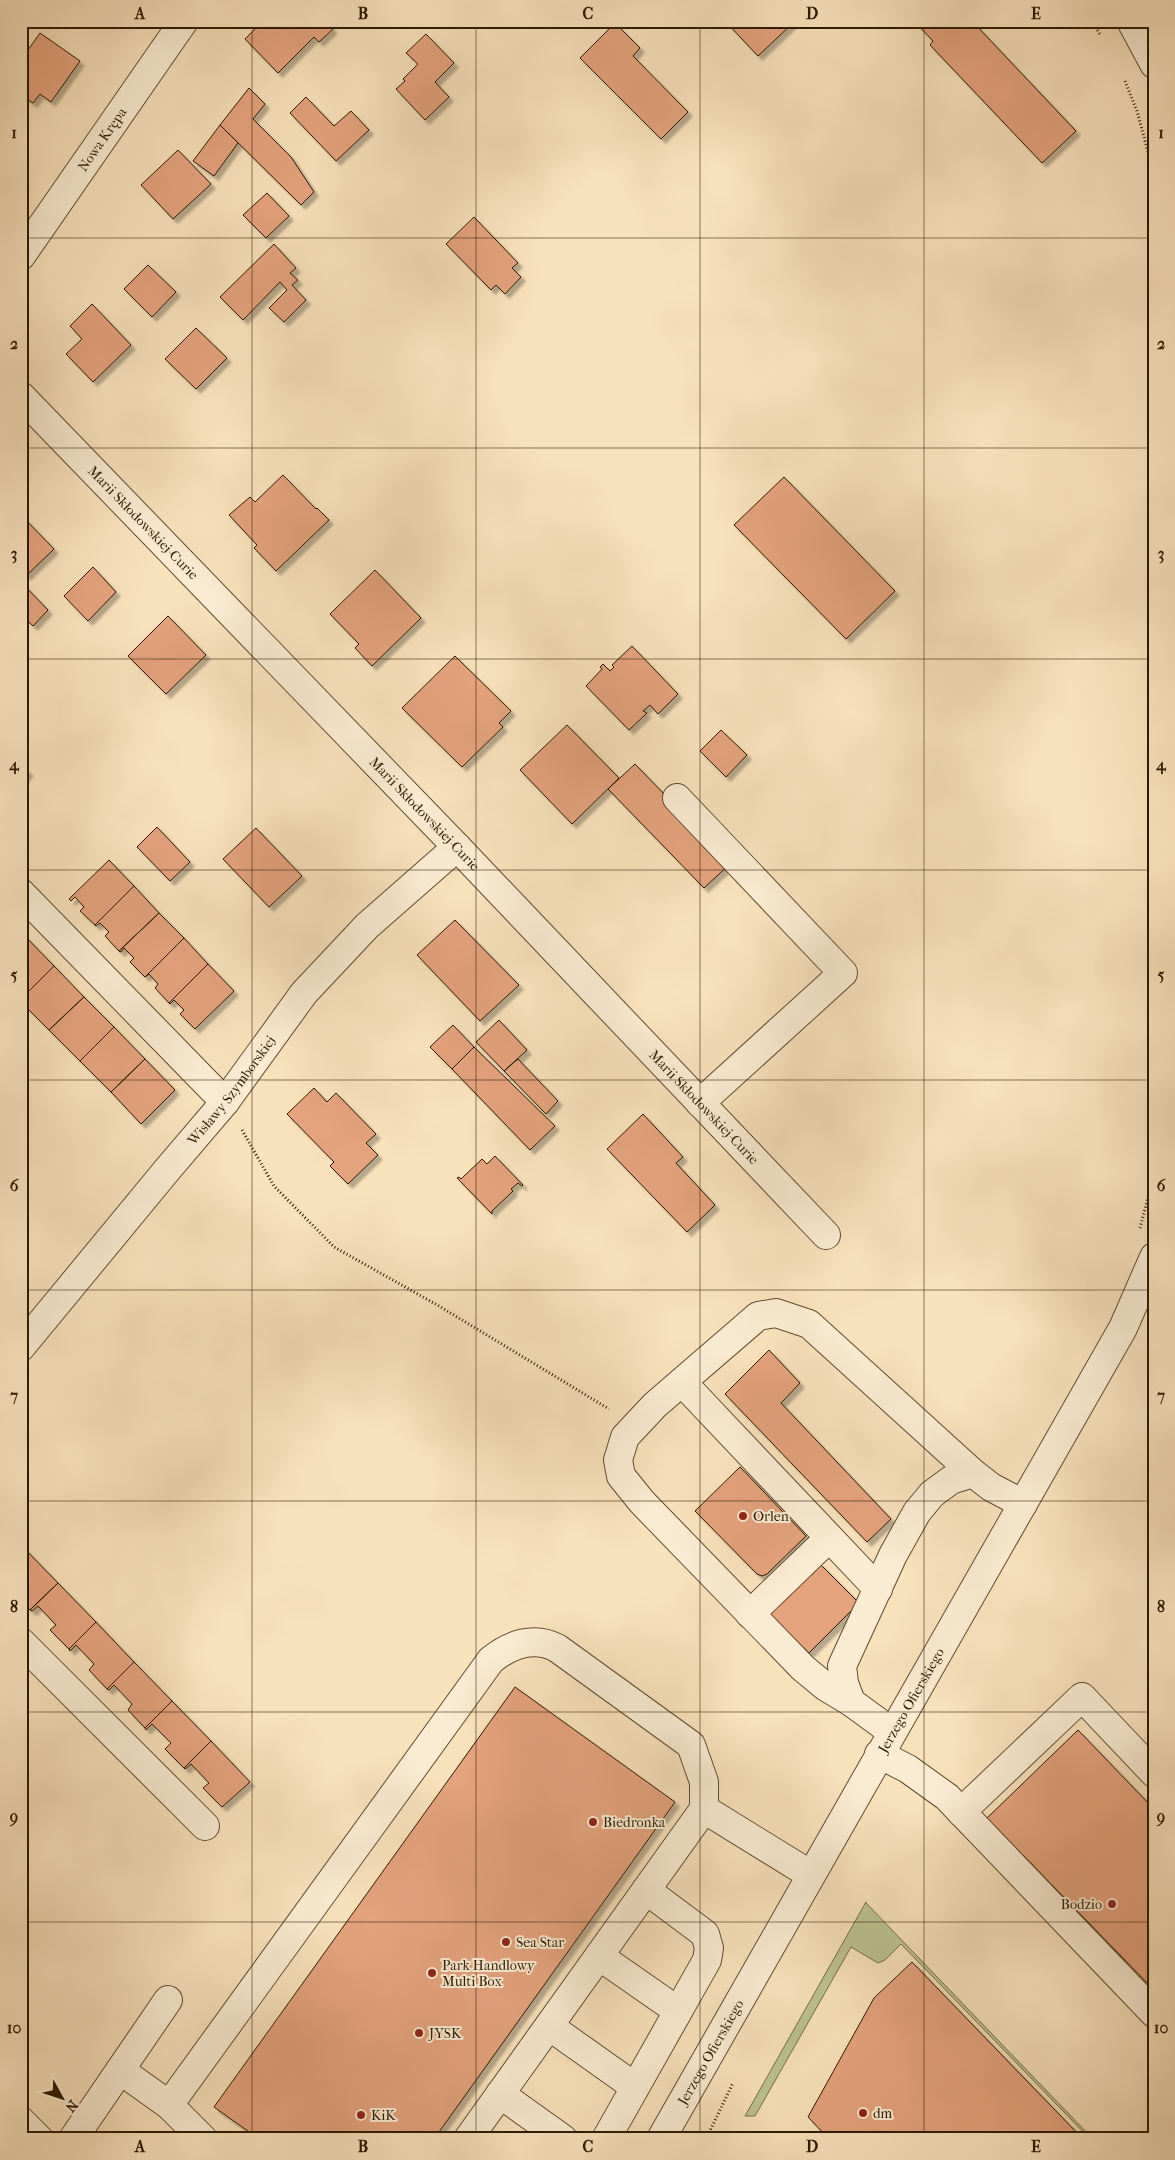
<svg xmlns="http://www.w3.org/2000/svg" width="1175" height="2160" font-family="'IM FELL French Canon',serif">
  <defs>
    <filter id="shadow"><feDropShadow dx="4.5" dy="4.5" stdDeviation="1" flood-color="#0004"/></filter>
  </defs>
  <rect width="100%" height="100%" fill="#f8e2bc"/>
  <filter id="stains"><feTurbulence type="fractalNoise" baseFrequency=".004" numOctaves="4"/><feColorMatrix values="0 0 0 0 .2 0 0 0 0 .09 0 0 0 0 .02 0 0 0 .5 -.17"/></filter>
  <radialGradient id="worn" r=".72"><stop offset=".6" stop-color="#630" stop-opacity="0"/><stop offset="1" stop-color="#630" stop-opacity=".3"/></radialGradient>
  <path fill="#bdc391" stroke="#746e49" d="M 866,1902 L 866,1903 L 1093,2139 L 1090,2139 L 901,1944 L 885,1960 L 878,1963 L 851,1947 L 755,2116 L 745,2116 Z"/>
  <path fill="#e4a27d" stroke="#2c1901" filter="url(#shadow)" d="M 263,21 L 325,21 L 333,29 L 319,42 L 314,37 L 278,73 L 245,39 Z
    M 725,21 L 795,21 L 758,56 Z
    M 914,21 L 972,21 L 1076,131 L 1042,163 L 930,45 L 933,41 Z
    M 615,23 L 640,48 L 633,56 L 688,112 L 661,139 L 580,58 Z
    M 40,33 L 80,61 L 51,102 L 40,94 L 33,103 L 21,95 L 21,60 Z
    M 426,34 L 454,63 L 435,82 L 449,97 L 425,120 L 396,89 L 405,81 L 403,79 L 418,64 L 406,53 Z
    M 249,88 L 265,104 L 253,119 L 291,157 L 314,192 L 301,205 L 220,125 Z
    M 306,97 L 334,126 L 351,111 L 369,130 L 336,161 L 290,113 Z
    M 220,125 L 238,143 L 214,176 L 193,161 Z
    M 178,150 L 211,184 L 173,219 L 141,185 Z
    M 267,193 L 289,216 L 266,238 L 243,215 Z
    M 474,217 L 518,263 L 512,268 L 521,277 L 505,294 L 496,285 L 491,290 L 446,244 Z
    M 274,244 L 296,268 L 290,273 L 298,280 L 292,285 L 306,300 L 284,322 L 269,308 L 287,290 L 280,282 L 243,320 L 220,297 Z
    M 148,265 L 176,292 L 152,317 L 124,289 Z
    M 92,304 L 131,345 L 93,382 L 66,354 L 82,339 L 70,326 Z
    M 196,328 L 227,358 L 196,389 L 165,359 Z
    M 283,475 L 316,509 L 317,508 L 329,520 L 276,571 L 254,548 L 257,545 L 229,515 L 250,497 L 255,502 Z
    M 784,477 L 895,591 L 846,639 L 734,525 Z
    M 21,515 L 54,549 L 26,576 L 21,571 Z
    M 93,567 L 116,592 L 88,621 L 64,596 Z
    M 375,570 L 421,618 L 372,666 L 355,648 L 359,644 L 330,614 Z
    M 21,582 L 48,610 L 33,626 L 21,614 Z
    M 168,616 L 206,655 L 166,694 L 128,656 Z
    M 632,646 L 678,694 L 658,714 L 650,705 L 643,711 L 647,713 L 629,730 L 586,686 L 602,669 L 600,667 L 603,664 L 610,671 L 614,667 L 612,665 Z
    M 455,656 L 511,711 L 499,723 L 503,727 L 462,767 L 402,708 Z
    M 567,725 L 619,778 L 572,824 L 520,770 Z
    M 721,730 L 747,755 L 726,777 L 700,751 Z
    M 635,764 L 731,863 L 704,888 L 608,789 Z
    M 21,765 L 29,772 L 21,781 Z
    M 157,827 L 190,862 L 170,881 L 137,847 Z
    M 256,828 L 302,876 L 269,907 L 223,859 Z
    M 109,860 L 134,886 L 95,925 L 80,911 L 84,907 L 75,897 L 71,901 L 69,899 Z
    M 134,886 L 159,913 L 119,951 L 105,936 L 109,932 L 100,923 L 96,926 L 95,925 Z
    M 159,913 L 184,938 L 145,977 L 130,962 L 134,958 L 124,948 L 121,952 L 119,951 Z
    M 455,920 L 519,985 L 480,1021 L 417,955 Z
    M 25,936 L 54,966 L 21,999 L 21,939 Z
    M 184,938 L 208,964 L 169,1003 L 155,988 L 158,984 L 149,974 L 145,977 Z
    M 208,964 L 234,991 L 195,1029 L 180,1014 L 184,1010 L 174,1000 L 170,1004 L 169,1003 Z
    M 54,966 L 84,997 L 49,1030 L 21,1002 L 21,999 Z
    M 84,997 L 114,1027 L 80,1061 L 49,1030 Z
    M 499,1020 L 527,1050 L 504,1071 L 476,1042 Z
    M 453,1025 L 474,1047 L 452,1069 L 430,1047 Z
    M 114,1027 L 145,1059 L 111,1092 L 80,1061 Z
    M 474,1047 L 555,1126 L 530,1150 L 452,1069 Z
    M 145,1059 L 175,1090 L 141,1124 L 111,1092 Z
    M 518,1059 L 558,1101 L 546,1114 L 504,1071 Z
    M 314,1088 L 327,1102 L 336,1093 L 376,1134 L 366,1143 L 378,1155 L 348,1184 L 330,1166 L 334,1162 L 287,1114 Z
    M 643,1114 L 683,1157 L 676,1163 L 715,1205 L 687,1232 L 607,1149 Z
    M 495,1156 L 523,1185 L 522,1186 L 518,1183 L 511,1189 L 513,1191 L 492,1211 L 492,1214 L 457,1178 L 459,1177 L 461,1179 L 482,1159 L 487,1164 Z
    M 769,1350 L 800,1383 L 781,1403 L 891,1519 L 867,1542 L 725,1394 Z
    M 740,1467 L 806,1536 L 767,1574 L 762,1576 L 757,1574 L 695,1511 Z
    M 21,1545 L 58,1583 L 30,1610 L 21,1600 Z
    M 819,1563 L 859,1603 L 809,1653 L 769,1613 Z
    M 58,1583 L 96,1622 L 69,1649 L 50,1630 L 56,1625 L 38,1606 L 32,1611 L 30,1610 Z
    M 96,1622 L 134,1662 L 107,1689 L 89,1670 L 94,1664 L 76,1645 L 70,1651 L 69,1649 Z
    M 134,1662 L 172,1701 L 145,1728 L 128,1710 L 132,1704 L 114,1685 L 109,1690 L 107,1689 Z
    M 515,1687 L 675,1802 L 434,2139 L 259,2139 L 214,2107 Z
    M 172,1701 L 211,1741 L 184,1768 L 165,1749 L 171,1743 L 152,1724 L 146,1730 L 145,1728 Z
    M 1078,1730 L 1154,1809 L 1154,1990 L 987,1818 Z
    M 211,1741 L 250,1782 L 222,1807 L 203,1788 L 209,1783 L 191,1764 L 185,1769 L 184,1768 Z
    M 912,1962 L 1083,2139 L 829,2139 L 808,2117 L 874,1998 Z"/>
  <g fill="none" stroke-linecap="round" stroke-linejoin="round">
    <g stroke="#5f4b30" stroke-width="30">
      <g id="minor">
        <path d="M 1131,21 L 1154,64"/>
        <path id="s1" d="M 21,256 L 184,21"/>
        <path id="s2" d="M 21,396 L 457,847 L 826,1235"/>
        <path d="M 677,798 L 843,973 L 700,1103"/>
        <path d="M 21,893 L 225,1102"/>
        <path id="s3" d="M 21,1347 L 167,1170 L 225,1102 L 304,993 L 367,926 L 457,847"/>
        <path d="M 682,1382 L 878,1589"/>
        <path d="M 750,1614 L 829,1538"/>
        <path d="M 21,1642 L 205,1826"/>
        <path d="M 851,1702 L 826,1687 L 803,1668 L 642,1502 L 621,1476 L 618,1460 L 625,1437 L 655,1405 L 758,1316 L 776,1313 L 809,1324 L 973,1473"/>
        <path d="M 892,1732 L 851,1702 L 844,1683 L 842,1666 L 893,1555 L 917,1512 L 932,1494 L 951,1480 L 973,1473 L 991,1487 L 1023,1504"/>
        <path d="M 879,1754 L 908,1769 L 947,1797 L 1154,2013"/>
        <path d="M 961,1812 L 1082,1697 L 1154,1773"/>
        <path d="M 599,1956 L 678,2011"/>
        <path d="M 549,2026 L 635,2087"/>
        <path d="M 120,2070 L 169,2105 L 203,2139"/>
        <path d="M 500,2094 L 563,2139"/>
        <path d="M 169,2105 L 491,1660 C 511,1644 534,1636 557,1648 L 691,1745 L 704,1782 L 704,1809"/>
        <path d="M 21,2121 L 39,2139"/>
        <path d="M 73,2139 L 168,2000"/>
        <path d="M 468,2139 L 704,1809 L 811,1875"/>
        <path d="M 606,2139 L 707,1960 L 709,1948 L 705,1934 L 646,1890"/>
        <path id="s4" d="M 661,2139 L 1123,1328 L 1154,1257"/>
      </g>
    </g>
    <path stroke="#2c1901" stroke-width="3" stroke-dasharray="1 2.5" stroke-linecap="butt" d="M 1092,21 L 1101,36
      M 1125,81 L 1137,111 L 1154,174
      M 242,1130 L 274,1186 L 334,1247 L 439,1306 L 609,1409
      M 1140,1228 L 1154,1175
      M 706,2139 L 733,2083"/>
    <use href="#minor" stroke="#faecd3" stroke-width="28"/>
  </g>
  <path fill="none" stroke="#2c1901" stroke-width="1" stroke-opacity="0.55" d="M 252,21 L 252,2139M 476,21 L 476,2139M 700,21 L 700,2139M 924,21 L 924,2139M 21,238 L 1154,238M 21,448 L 1154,448M 21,659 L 1154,659M 21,870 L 1154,870M 21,1080 L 1154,1080M 21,1290 L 1154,1290M 21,1501 L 1154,1501M 21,1712 L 1154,1712M 21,1922 L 1154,1922"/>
  <g fill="#8f2418" stroke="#faecd3" stroke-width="2">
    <circle cx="743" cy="1516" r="5"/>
    <circle cx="593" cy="1822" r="5"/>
    <circle cx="1112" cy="1904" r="5"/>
    <circle cx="506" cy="1942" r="5"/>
    <circle cx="432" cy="1973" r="5"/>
    <circle cx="419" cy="2033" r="5"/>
    <circle cx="863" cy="2113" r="5"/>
    <circle cx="361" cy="2115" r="5"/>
  </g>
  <g text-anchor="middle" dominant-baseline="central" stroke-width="4" stroke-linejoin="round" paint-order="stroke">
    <g font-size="14" fill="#2c1901" stroke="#faecd3">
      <text stroke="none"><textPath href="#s1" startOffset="142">Nowa Krępa</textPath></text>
      <text stroke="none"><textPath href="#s2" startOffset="176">Marii Skłodowskiej-Curie</textPath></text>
      <text stroke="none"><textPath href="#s2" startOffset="581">Marii Skłodowskiej-Curie</textPath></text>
      <text stroke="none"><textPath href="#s3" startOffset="332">Wisławy Szymborskiej</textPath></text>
      <text stroke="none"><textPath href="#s2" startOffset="986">Marii Skłodowskiej-Curie</textPath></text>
      <text stroke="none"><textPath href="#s4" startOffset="505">Jerzego Ofierskiego</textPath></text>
      <text stroke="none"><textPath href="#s4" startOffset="100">Jerzego Ofierskiego</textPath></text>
    </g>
    <g font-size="14" fill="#2c1901" stroke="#faecd3" text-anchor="start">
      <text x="753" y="1516">Orlen</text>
      <text x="603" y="1822">Biedronka</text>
      <text x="1102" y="1904" text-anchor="end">Bodzio</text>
      <text x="516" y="1942">Sea Star</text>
      <text x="442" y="1965">Park Handlowy<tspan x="442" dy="16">Multi Box</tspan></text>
      <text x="429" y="2033">JYSK</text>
      <text x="873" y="2113">dm</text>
      <text x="371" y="2115">KiK</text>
    </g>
  </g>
  <rect width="1175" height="2160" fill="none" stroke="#f8e2bc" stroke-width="55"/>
  <g transform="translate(62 2098) rotate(130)" stroke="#faecd3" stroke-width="4" paint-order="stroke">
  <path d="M0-4L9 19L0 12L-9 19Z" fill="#2c1901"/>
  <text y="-8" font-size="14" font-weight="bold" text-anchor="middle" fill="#2c1901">N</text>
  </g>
  <rect x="28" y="28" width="1120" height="2104" fill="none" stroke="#2c1901" stroke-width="2"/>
  <g font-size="16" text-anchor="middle" font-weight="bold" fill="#2c1901">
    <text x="140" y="19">A</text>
    <text x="363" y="19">B</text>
    <text x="588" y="19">C</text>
    <text x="812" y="19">D</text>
    <text x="1036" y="19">E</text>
    <text x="14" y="138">1</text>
    <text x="1161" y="138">1</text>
    <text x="14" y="349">2</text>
    <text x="1161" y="349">2</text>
    <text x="14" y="559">3</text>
    <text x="1161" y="559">3</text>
    <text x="14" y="770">4</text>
    <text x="1161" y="770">4</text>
    <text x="14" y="980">5</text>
    <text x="1161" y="980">5</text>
    <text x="14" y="1191">6</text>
    <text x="1161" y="1191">6</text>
    <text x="14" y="1401">7</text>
    <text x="1161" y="1401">7</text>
    <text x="14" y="1612">8</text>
    <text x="1161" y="1612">8</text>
    <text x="14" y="1822">9</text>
    <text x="1161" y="1822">9</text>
    <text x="14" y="2033">10</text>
    <text x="1161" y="2033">10</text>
    <text x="140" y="2152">A</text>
    <text x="363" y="2152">B</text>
    <text x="588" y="2152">C</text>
    <text x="812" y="2152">D</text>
    <text x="1036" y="2152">E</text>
  </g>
  <rect width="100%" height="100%" filter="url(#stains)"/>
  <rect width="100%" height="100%" fill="url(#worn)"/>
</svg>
